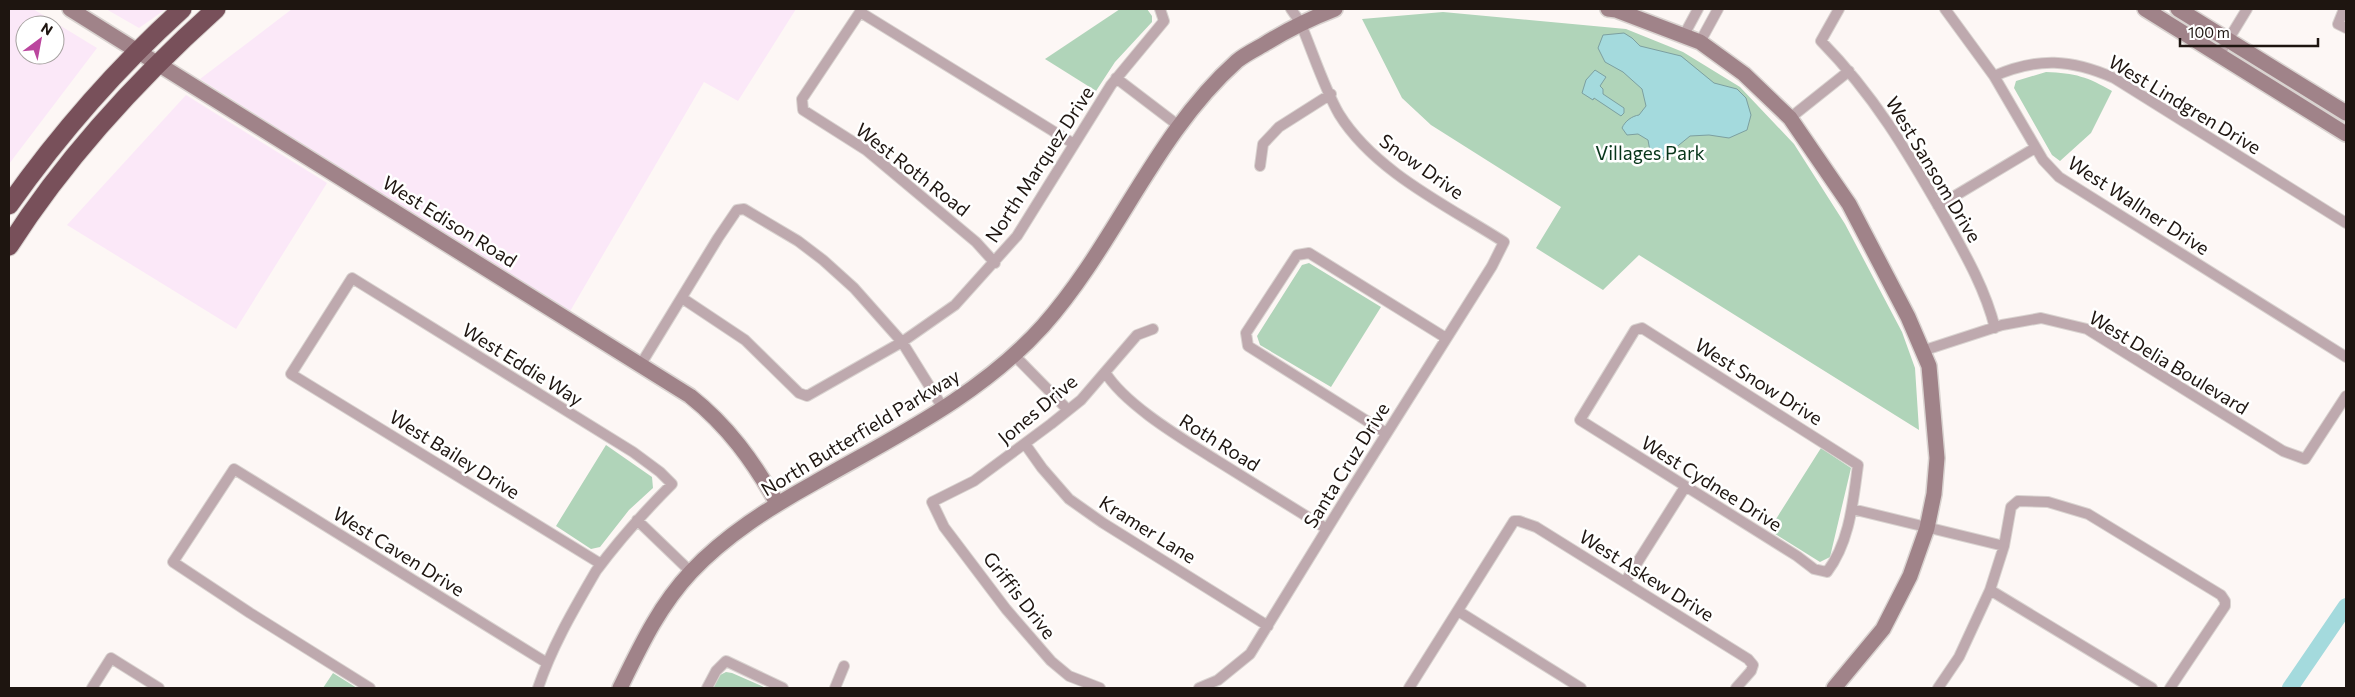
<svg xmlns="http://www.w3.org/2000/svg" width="2355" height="697" font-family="Commissioner,sans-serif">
  <rect width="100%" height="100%" fill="#fdf7f5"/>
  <path fill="#fbe8f8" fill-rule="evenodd" d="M 9,9 L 33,9 L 97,48 L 9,164 ZM 25,25 L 55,25 L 55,55 L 25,55 Z
    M 106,9 L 166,9 L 139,28 Z
    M 292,9 L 796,9 L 738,101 L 704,82 L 569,313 L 200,79 Z
    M 186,95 L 327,183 L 236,329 L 67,225 Z"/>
  <path fill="#b0d4b9" d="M 1120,9 L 1147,9 L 1152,16 L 1152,22 L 1115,62 L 1096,91 L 1045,59 Z
    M 1443,12 L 1626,29 L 1683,52 L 1740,87 L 1794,144 L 1845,224 L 1902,332 L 1915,368 L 1919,430 L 1639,255 L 1603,290 L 1536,248 L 1561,207 L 1431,125 L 1402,98 L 1362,19 Z
    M 2046,72 C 2075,73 2088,77 2112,91 L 2091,133 L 2060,161 L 2052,155 L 2014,88 L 2016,81 Z
    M 1309,263 L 1381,307 L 1331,387 L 1260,345 L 1257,336 L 1302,265 Z
    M 606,445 L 652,477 L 653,488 L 629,510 L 600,547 L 591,549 L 556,526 Z
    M 1821,448 L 1851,468 L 1830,557 L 1820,562 L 1769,530 Z
    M 726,672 L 732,673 L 766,688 L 713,688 L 720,675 Z
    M 333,673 L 357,688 L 323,688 Z"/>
  <path fill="#a4dadd" stroke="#7c9fa0" d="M 1624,33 L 1632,38 L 1640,46 L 1681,56 L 1714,83 L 1737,89 L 1746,98 L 1751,115 L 1747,130 L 1729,138 L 1709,135 L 1690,136 L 1663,158 L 1650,151 L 1648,140 L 1638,134 L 1627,135 L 1622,128 C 1625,121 1632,116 1639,115 L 1646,106 L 1642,89 L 1623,72 L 1605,62 L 1598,48 L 1603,35 Z
    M 1595,70 L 1606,77 L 1600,86 L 1603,89 L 1603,94 L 1624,108 L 1624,113 L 1621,116 L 1594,98 L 1593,100 L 1582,93 L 1586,80 Z"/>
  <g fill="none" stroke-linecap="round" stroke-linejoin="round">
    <path stroke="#a4dadd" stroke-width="16" d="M 2290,688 L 2346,606"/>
    <g stroke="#d9d3d0" stroke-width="12">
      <path id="street" d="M 862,9 L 802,99 L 803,110 L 866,150 L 976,242 L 995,263
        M 1839,9 L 1821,41 C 1874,95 1907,151 1944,216 C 1964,252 1985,288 1995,328
        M 1945,9 L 1994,76 L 2043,160 L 2059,177 L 2346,357
        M 2344,9 L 2338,24 L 2346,28
        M 860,12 L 1074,144
        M 1684,35 L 1698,9
        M 1700,42 L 1718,9
        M 2219,55 L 2247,9
        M 1994,76 C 2038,57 2071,59 2114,78 L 2346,223
        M 1116,78 L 1179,126
        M 1790,118 L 1849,71
        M 1260,166 L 1263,144 L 1279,127 L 1331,94
        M 1938,206 L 2035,148
        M 682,298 L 745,340 L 799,393 L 807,396 L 902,342 L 955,305 L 1017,236 L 1111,85 L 1164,21 L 1160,9
        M 1642,328 L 1858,465 C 1853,501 1850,542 1827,572 L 1814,569 L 1797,556 L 1580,420 L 1635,330 Z
        M 1922,351 L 2002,325 L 2041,318 L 2087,329 L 2283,451 L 2305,459 L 2346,396
        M 1014,355 L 1068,410
        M 641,364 L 718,238 L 737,210 L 744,209 L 798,241 L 823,260 L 854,288 L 902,342 L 943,408
        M 1105,372 C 1125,405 1183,439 1216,460 C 1253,483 1290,506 1327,529
        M 1386,433 L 1248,346 L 1246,333 L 1297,255 L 1309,253 L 1446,338
        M 1025,444 L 1042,468 L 1069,499 L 1103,523 L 1268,626
        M 1852,509 L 2004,546
        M 637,520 L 691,572
        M 1625,582 L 1685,487
        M 1990,590 L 2152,688
        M 1458,611 L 1581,688
        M 92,688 L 111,658 L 159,688
        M 370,688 L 250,613 L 173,562 L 234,469 L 547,663
        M 538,688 C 552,646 574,609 596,571 C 619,540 644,512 672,484 L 660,472 L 633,452 L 352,278 L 291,374 L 601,564
        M 707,688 L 716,671 L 726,661 L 783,688
        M 835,688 L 844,666
        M 1100,688 L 1069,676 L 1051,661 L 1006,609 L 944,527 L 932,502 L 974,481 L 1051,424 L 1081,400 L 1137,335 L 1153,329
        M 1199,688 L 1218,680 L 1250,654 L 1346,498 L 1492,266 L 1504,242 C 1448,206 1375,172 1339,114 C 1324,88 1312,50 1300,22 L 1291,9
        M 1409,688 L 1514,521 L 1519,521 L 1536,527 L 1748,659 L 1753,665 L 1751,671 L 1736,688
        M 1938,688 L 1959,657 L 1990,590 L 2004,546 L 2011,507 L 2018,501 L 2048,502 L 2088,514 L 2221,595 L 2225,601 L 2225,606 L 2170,688"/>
    </g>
    <g stroke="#d9d3d0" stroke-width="18">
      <path id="secondary" d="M 70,9 L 690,396 C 728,426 753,461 777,503
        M 1608,9 L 1616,10 L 1700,42 L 1744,74 L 1790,118 L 1849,204 L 1908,317 L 1929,366 L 1937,458 L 1934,494 L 1927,528 L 1910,576 L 1883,629 L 1834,688
        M 2145,9 L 2346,134
        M 2178,9 L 2346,113
        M 620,688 C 640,647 659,606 691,572 C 726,535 769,508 814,483 C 894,437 980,396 1043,326 C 1116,244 1154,135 1237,61 C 1244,55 1254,50 1263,45 C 1287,30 1309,19 1335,9"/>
    </g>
    <g stroke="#d9d3d0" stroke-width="21">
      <path id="highway" d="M 9,205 C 60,133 117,68 182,9
        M 9,246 C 66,157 137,80 216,9"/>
    </g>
    <use href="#street" stroke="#bea9ae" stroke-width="10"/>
    <use href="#secondary" stroke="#a08389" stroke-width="15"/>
    <use href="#highway" stroke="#78505a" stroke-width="19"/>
  </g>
  <g text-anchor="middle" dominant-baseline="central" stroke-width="5" stroke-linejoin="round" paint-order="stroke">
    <g font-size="19" fill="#1e1510" stroke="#fff">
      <text transform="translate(2185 104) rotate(31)">West Lindgren Drive</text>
      <text transform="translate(1039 164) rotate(-57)">North Marquez Drive</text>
      <text transform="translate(1422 166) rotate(35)">Snow Drive</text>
      <text transform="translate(913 169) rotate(38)">West Roth Road</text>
      <text transform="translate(1934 169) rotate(59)">West Sansom Drive</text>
      <text transform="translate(2139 205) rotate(33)">West Wallner Drive</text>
      <text transform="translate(450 221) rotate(32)">West Edison Road</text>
      <text transform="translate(2169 362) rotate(31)">West Delia Boulevard</text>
      <text transform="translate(523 364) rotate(32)">West Eddie Way</text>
      <text transform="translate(1759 381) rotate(32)">West Snow Drive</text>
      <text transform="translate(1037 409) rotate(-40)">Jones Drive</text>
      <text transform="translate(860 432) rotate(-31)">North Butterfield Parkway</text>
      <text transform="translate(1220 442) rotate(32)">Roth Road</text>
      <text transform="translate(455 454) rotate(32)">West Bailey Drive</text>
      <text transform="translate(1346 465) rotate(-58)">Santa Cruz Drive</text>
      <text transform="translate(1712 483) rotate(32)">West Cydnee Drive</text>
      <text transform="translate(1148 529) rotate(32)">Kramer Lane</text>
      <text transform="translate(399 551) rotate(32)">West Caven Drive</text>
      <text transform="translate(1647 575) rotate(32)">West Askew Drive</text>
      <text transform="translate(1020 595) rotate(52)">Griffis Drive</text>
    </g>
    <g font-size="19" fill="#07351a" stroke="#fff">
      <text x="1650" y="152">Villages Park</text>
    </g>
  </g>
  <rect width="2355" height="697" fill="none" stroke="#1e1510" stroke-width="20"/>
  <g transform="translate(40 40) rotate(32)"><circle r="24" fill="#ffffff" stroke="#a5a19f"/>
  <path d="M0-4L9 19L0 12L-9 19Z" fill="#bb469e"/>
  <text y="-8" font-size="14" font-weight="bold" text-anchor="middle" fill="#1e1510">N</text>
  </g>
  <path d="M2180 38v8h138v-8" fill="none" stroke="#1e1510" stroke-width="2.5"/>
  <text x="2188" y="38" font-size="15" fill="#1e1510" stroke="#ffffff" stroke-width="4" paint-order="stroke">100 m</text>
</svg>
